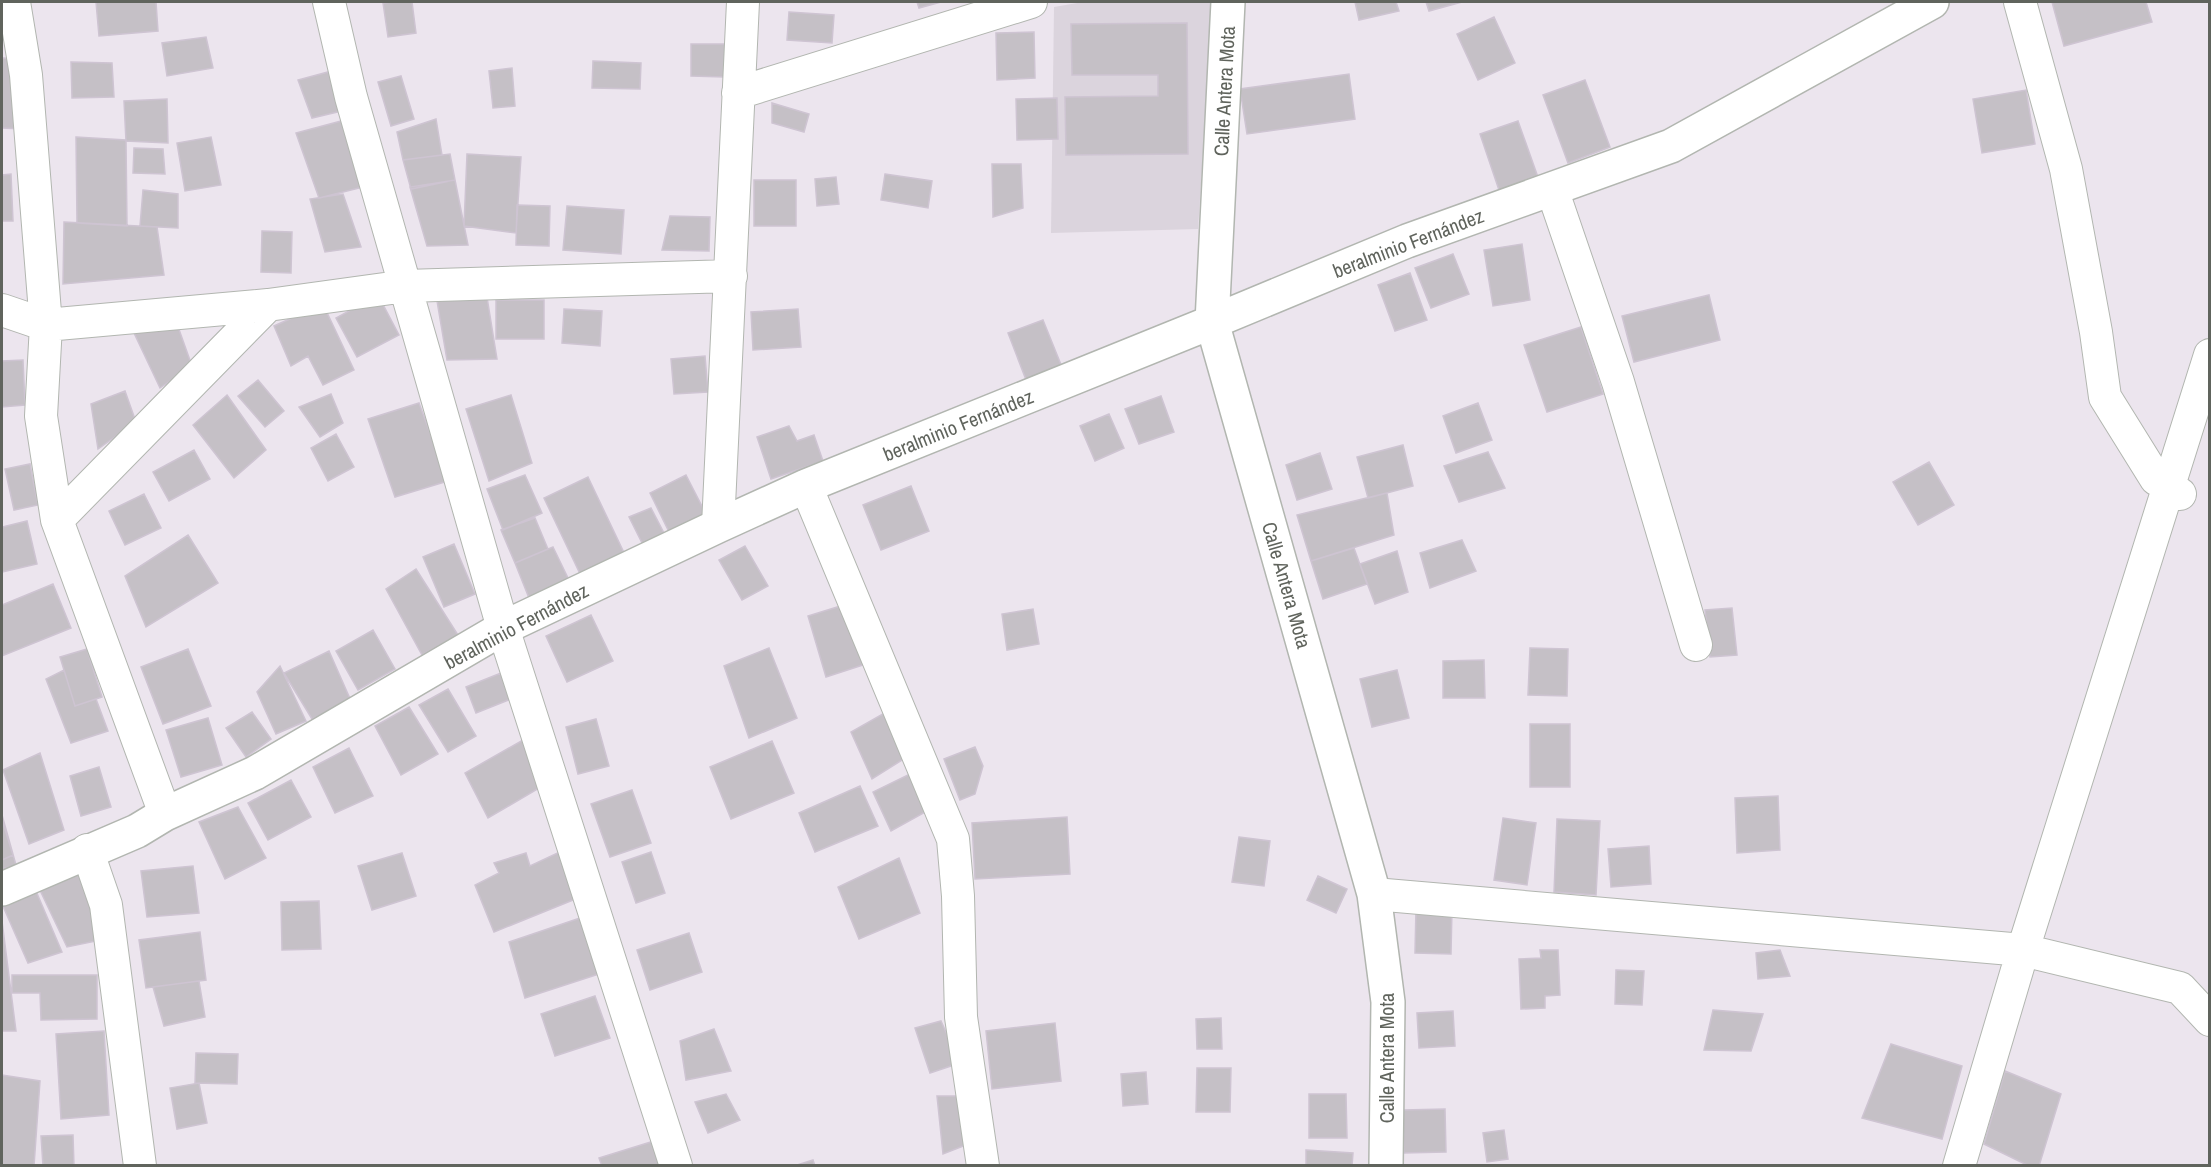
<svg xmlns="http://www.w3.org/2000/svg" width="2211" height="1167" font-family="'Archivo Narrow',sans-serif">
  <rect width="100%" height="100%" fill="#ece5ee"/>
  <path fill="#dbd4dd" d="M 1083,2 L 1213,2 L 1198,229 L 1051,233 L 1054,7 Z"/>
  <path fill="#c5c0c6" stroke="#cec4d2" stroke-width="1.5" d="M 96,2 L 156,2 L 158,31 L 99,36 Z
    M 392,2 L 412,2 L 416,33 L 388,37 L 383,3 Z
    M 917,2 L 941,2 L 919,8 Z
    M 1355,2 L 1396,2 L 1399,11 L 1359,20 Z
    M 1426,2 L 1462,2 L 1429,11 Z
    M 2052,2 L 2146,2 L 2152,22 L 2064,46 Z
    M 789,12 L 834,15 L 832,43 L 787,40 Z
    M 1494,17 L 1515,63 L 1478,80 L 1457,34 Z
    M 1187,23 L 1188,154 L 1066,155 L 1065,97 L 1158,96 L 1158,75 L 1072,75 L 1071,24 Z
    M 1034,32 L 1035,78 L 997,80 L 996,33 Z
    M 206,37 L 213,68 L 167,76 L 162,43 Z
    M 691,44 L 725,44 L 724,77 L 691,76 Z
    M 2,58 L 23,59 L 22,129 L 2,128 Z
    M 593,61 L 641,63 L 640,89 L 592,88 Z
    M 71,62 L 112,63 L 114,97 L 72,98 Z
    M 512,68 L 515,106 L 493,108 L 489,71 Z
    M 328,72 L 342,111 L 312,118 L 298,80 Z
    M 1349,74 L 1355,119 L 1247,134 L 1240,89 Z
    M 401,76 L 414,119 L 391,126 L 378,82 Z
    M 1585,80 L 1610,147 L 1568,163 L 1543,95 Z
    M 2026,90 L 2035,144 L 1982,153 L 1973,99 Z
    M 1057,98 L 1058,139 L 1017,140 L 1016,99 Z
    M 167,99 L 168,143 L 126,141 L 124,101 Z
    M 772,103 L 809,114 L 804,132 L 772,123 Z
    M 436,119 L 442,155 L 403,160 L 397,132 Z
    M 345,120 L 367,186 L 319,198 L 296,133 Z
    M 1518,121 L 1539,180 L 1500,193 L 1480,134 Z
    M 76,137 L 126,140 L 127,226 L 77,223 Z
    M 211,137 L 221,185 L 185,191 L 177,143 Z
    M 134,148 L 163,149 L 165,174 L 133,173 Z
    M 450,154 L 455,180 L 411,189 L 403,160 Z
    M 467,154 L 521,157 L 516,233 L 464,226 Z
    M 992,164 L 1021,164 L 1023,208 L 993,217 Z
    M 11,174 L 13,221 L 2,221 L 2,175 Z
    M 885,174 L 932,181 L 928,208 L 881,200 Z
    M 836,177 L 839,204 L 817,206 L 815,179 Z
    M 455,180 L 468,245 L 427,246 L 410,187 Z
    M 754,180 L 796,180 L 796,226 L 754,226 Z
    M 143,190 L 178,194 L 178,228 L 140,226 Z
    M 343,194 L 361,247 L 325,252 L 310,199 Z
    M 517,205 L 550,206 L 549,246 L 516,245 Z
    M 567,206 L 624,210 L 621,254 L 563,250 Z
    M 670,216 L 710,217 L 709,251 L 662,250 Z
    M 64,222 L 157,227 L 164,275 L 63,284 Z
    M 262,231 L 292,232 L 291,273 L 261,272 Z
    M 1522,244 L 1530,300 L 1493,306 L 1484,250 Z
    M 1453,254 L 1469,294 L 1431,308 L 1415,268 Z
    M 1410,273 L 1427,320 L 1395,331 L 1378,285 Z
    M 486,291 L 497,359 L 447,360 L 436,295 Z
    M 378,295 L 399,335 L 357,357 L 336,318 Z
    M 1709,295 L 1720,340 L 1634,362 L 1622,316 Z
    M 496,300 L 544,300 L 544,339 L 496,339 Z
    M 323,304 L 354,370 L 323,385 L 308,356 L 291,366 L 274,326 Z
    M 564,309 L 602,311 L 600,346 L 562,343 Z
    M 798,309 L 801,347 L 753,350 L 751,312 Z
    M 1043,320 L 1064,372 L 1028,385 L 1008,333 Z
    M 176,321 L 192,366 L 160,388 L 134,333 Z
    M 1581,327 L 1603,394 L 1547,412 L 1524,345 Z
    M 705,356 L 708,392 L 674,394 L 671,359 Z
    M 23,360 L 25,405 L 2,407 L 2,361 Z
    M 258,380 L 284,411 L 265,427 L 238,396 Z
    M 125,391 L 136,422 L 98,449 L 91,404 Z
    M 331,394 L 343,423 L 320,437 L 299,407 Z
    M 227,395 L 266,450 L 234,478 L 193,425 Z
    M 511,395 L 532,463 L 489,481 L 466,409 Z
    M 1161,396 L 1174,432 L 1139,444 L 1125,409 Z
    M 419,403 L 448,481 L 395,497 L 368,419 Z
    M 1478,403 L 1492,440 L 1456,453 L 1443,416 Z
    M 1109,414 L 1124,448 L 1095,461 L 1080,426 Z
    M 789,426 L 797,441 L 814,435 L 823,461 L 771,479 L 757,437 Z
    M 336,434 L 354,467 L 328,481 L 311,448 Z
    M 1403,445 L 1413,486 L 1368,498 L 1357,457 Z
    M 194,450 L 210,479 L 169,501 L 153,472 Z
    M 1488,452 L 1505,488 L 1459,502 L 1444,466 Z
    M 1320,453 L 1332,489 L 1297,500 L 1286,465 Z
    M 1929,462 L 1954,505 L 1918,525 L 1893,482 Z
    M 30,464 L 38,505 L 14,510 L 5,469 Z
    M 525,475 L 542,513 L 503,530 L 487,489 Z
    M 686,475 L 707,516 L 670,534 L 650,493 Z
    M 588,477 L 626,557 L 582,578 L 544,498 Z
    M 911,486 L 929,531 L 881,550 L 863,505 Z
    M 1387,493 L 1394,535 L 1311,561 L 1297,515 Z
    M 144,494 L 161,528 L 125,545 L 109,511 Z
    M 651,508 L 665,535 L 644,547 L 629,517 Z
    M 535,518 L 548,549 L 515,563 L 501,530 Z
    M 27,521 L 37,564 L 2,572 L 2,527 Z
    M 188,535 L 218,583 L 146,627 L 125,576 Z
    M 1462,540 L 1476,571 L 1430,588 L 1420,553 Z
    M 454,544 L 475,594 L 444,607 L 423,557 Z
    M 745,546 L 768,586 L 742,600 L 719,560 Z
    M 553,547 L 570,582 L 529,598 L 515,563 Z
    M 1354,548 L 1367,584 L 1323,599 L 1311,561 Z
    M 1397,551 L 1408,592 L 1375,604 L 1360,564 Z
    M 416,569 L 458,635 L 422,655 L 386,589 Z
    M 53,584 L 71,628 L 2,656 L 2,605 Z
    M 847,604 L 869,663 L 826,677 L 808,616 Z
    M 1732,608 L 1737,655 L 1710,657 L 1705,610 Z
    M 1033,609 L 1039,644 L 1007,650 L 1002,614 Z
    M 591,615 L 613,661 L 567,682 L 546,636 Z
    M 373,630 L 395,669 L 358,690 L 336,651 Z
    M 769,648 L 797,718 L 749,738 L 724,666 Z
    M 1530,648 L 1568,649 L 1567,696 L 1528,695 Z
    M 87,649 L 102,697 L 75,706 L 60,657 Z
    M 188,649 L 211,706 L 163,724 L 141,667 Z
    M 329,651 L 351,701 L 312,719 L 284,673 Z
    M 1484,660 L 1485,698 L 1443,698 L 1443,661 Z
    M 280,666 L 306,721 L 276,734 L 257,692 Z
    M 64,670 L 75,706 L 96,699 L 108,731 L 71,743 L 46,679 Z
    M 1397,670 L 1409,718 L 1372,727 L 1360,679 Z
    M 501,673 L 511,699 L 476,713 L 466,687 Z
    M 448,689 L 476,736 L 448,752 L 419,705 Z
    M 409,707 L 438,754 L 401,775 L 375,726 Z
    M 888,711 L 910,755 L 872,779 L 851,732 Z
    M 252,712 L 271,739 L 246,757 L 226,728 Z
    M 208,718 L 222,765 L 181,777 L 166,730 Z
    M 596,719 L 609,766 L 578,774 L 566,727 Z
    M 1530,724 L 1570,724 L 1570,787 L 1530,787 Z
    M 523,740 L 546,784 L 488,818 L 465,773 Z
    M 772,741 L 794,793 L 731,819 L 710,767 Z
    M 975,747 L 983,766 L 975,794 L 960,800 L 944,759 Z
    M 349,748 L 373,796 L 335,813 L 313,767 Z
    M 40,753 L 64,830 L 29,844 L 3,770 Z
    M 99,767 L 111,807 L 81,816 L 70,776 Z
    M 914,772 L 929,810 L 891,831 L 873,792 Z
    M 291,780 L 311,817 L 268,840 L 248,803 Z
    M 860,786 L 878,826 L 815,852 L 799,813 Z
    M 632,790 L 651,843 L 610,857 L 591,804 Z
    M 1778,796 L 1780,850 L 1737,853 L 1735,798 Z
    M 238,807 L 266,858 L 225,879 L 199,822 Z
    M 2,815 L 16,865 L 2,869 Z
    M 1067,817 L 1070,874 L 975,879 L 972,823 Z
    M 1503,818 L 1536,823 L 1527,885 L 1494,880 Z
    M 1557,819 L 1600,821 L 1596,895 L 1554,892 Z
    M 2,820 L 13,855 L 2,860 Z
    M 1239,837 L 1270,841 L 1264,886 L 1232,882 Z
    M 1649,846 L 1651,884 L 1611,887 L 1608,849 Z
    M 566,849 L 578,898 L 494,932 L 475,885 L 499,873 L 494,863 L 526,853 L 530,866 Z
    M 651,852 L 665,893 L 636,903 L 622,862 Z
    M 402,853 L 416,896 L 372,910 L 358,866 Z
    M 899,858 L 920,913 L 859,939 L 838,887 Z
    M 193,866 L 199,913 L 147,917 L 141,871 Z
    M 79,868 L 101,940 L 67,947 L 37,884 Z
    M 1318,876 L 1347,889 L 1336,913 L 1307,900 Z
    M 36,891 L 62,952 L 28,963 L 2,904 Z
    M 319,901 L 321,949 L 282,950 L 281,902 Z
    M 1416,908 L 1452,909 L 1451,954 L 1415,953 Z
    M 586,916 L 605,972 L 525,998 L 509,942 Z
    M 2,921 L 16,1031 L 2,1031 Z
    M 200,932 L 206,980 L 146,988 L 139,940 Z
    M 689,933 L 702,972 L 650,990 L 637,950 Z
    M 1540,950 L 1558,950 L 1560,995 L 1545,996 L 1545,1008 L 1521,1009 L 1519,959 L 1541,958 Z
    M 1780,950 L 1790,976 L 1758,979 L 1756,953 Z
    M 1616,970 L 1644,971 L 1642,1005 L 1615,1004 Z
    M 12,975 L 97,975 L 97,1019 L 41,1020 L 40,993 L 12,993 Z
    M 199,981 L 205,1017 L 164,1026 L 153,987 Z
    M 595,996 L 610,1038 L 555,1056 L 541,1014 Z
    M 1713,1010 L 1763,1014 L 1751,1051 L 1704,1050 Z
    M 1453,1011 L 1455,1046 L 1419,1048 L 1417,1013 Z
    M 1221,1018 L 1222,1049 L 1197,1049 L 1196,1019 Z
    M 941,1021 L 960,1063 L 930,1073 L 915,1028 Z
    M 1055,1023 L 1061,1081 L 992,1089 L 986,1031 Z
    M 714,1029 L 731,1071 L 686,1080 L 680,1041 Z
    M 104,1031 L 109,1115 L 61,1119 L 56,1034 Z
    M 1891,1044 L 1962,1066 L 1942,1139 L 1862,1118 Z
    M 196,1053 L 238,1054 L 237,1084 L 195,1083 Z
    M 1197,1068 L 1231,1068 L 1230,1112 L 1196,1112 Z
    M 2005,1071 L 2061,1094 L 2039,1166 L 2029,1166 L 1984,1144 Z
    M 1146,1072 L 1148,1104 L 1123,1106 L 1121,1074 Z
    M 2,1075 L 40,1081 L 34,1166 L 2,1166 Z
    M 199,1083 L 207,1123 L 177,1129 L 170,1088 Z
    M 726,1094 L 740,1120 L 708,1133 L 695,1102 Z
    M 1309,1094 L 1346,1094 L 1347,1138 L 1309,1138 Z
    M 937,1096 L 966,1096 L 971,1143 L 943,1154 Z
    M 1445,1109 L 1446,1152 L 1404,1153 L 1403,1110 Z
    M 1504,1130 L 1508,1159 L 1487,1162 L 1483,1133 Z
    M 73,1135 L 74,1166 L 43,1166 L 41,1136 Z
    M 654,1141 L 662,1166 L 602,1166 L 599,1158 Z
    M 1306,1150 L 1353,1153 L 1352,1166 L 1306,1166 Z
    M 813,1160 L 815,1166 L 794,1166 Z"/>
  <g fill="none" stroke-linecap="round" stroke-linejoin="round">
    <g stroke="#b2b6b0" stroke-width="34">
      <path id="street" d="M 14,2 L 26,75 L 46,325 L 41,416 L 57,520 L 165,814
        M 329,2 L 351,97 L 503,628 L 676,1166
        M 2020,2 L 2066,169 L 2096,332 L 2105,397 L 2156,479 L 2180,494
        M 738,93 L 1031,2
        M 1552,189 L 1618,382 L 1696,645
        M 2,310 L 46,325 L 268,305
        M 806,486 L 953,839 L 958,896 L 961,1017 L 983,1166
        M 57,520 L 268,305 L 406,286 L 731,276
        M 718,526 L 743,2
        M 87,850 L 106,905 L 140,1166
        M 1374,894 L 2023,950 L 2180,988 L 2210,1020
        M 1959,1166 L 2023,950 L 2210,355"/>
    </g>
    <g stroke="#b2b6b0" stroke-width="36">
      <path id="secondary" d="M 1228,2 L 1212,322 L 1374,894 L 1388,1002 L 1386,1166
        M 2,889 L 137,831 L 165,814 L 255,773 L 503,628 L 718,526 L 806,486 L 1212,322 L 1407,241 L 1671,146 L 1932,2"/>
    </g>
    <use href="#street" stroke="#fff" stroke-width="32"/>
    <use href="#secondary" stroke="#fff" stroke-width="33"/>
  </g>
  <g text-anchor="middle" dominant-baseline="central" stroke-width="4.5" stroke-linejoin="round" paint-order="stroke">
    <g font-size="20" fill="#60645d" stroke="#fff">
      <text transform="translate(1224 91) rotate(-87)">Calle Antera Mota</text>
      <text transform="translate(1408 243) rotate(-21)">beralminio Fernández</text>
      <text transform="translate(958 425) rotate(-22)">beralminio Fernández</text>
      <text transform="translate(1287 585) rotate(74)">Calle Antera Mota</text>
      <text transform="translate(516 626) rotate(-28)">beralminio Fernández</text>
      <text transform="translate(1386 1058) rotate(-90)">Calle Antera Mota</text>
    </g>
  </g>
  <rect width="2211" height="1167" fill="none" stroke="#60645d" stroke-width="6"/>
</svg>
